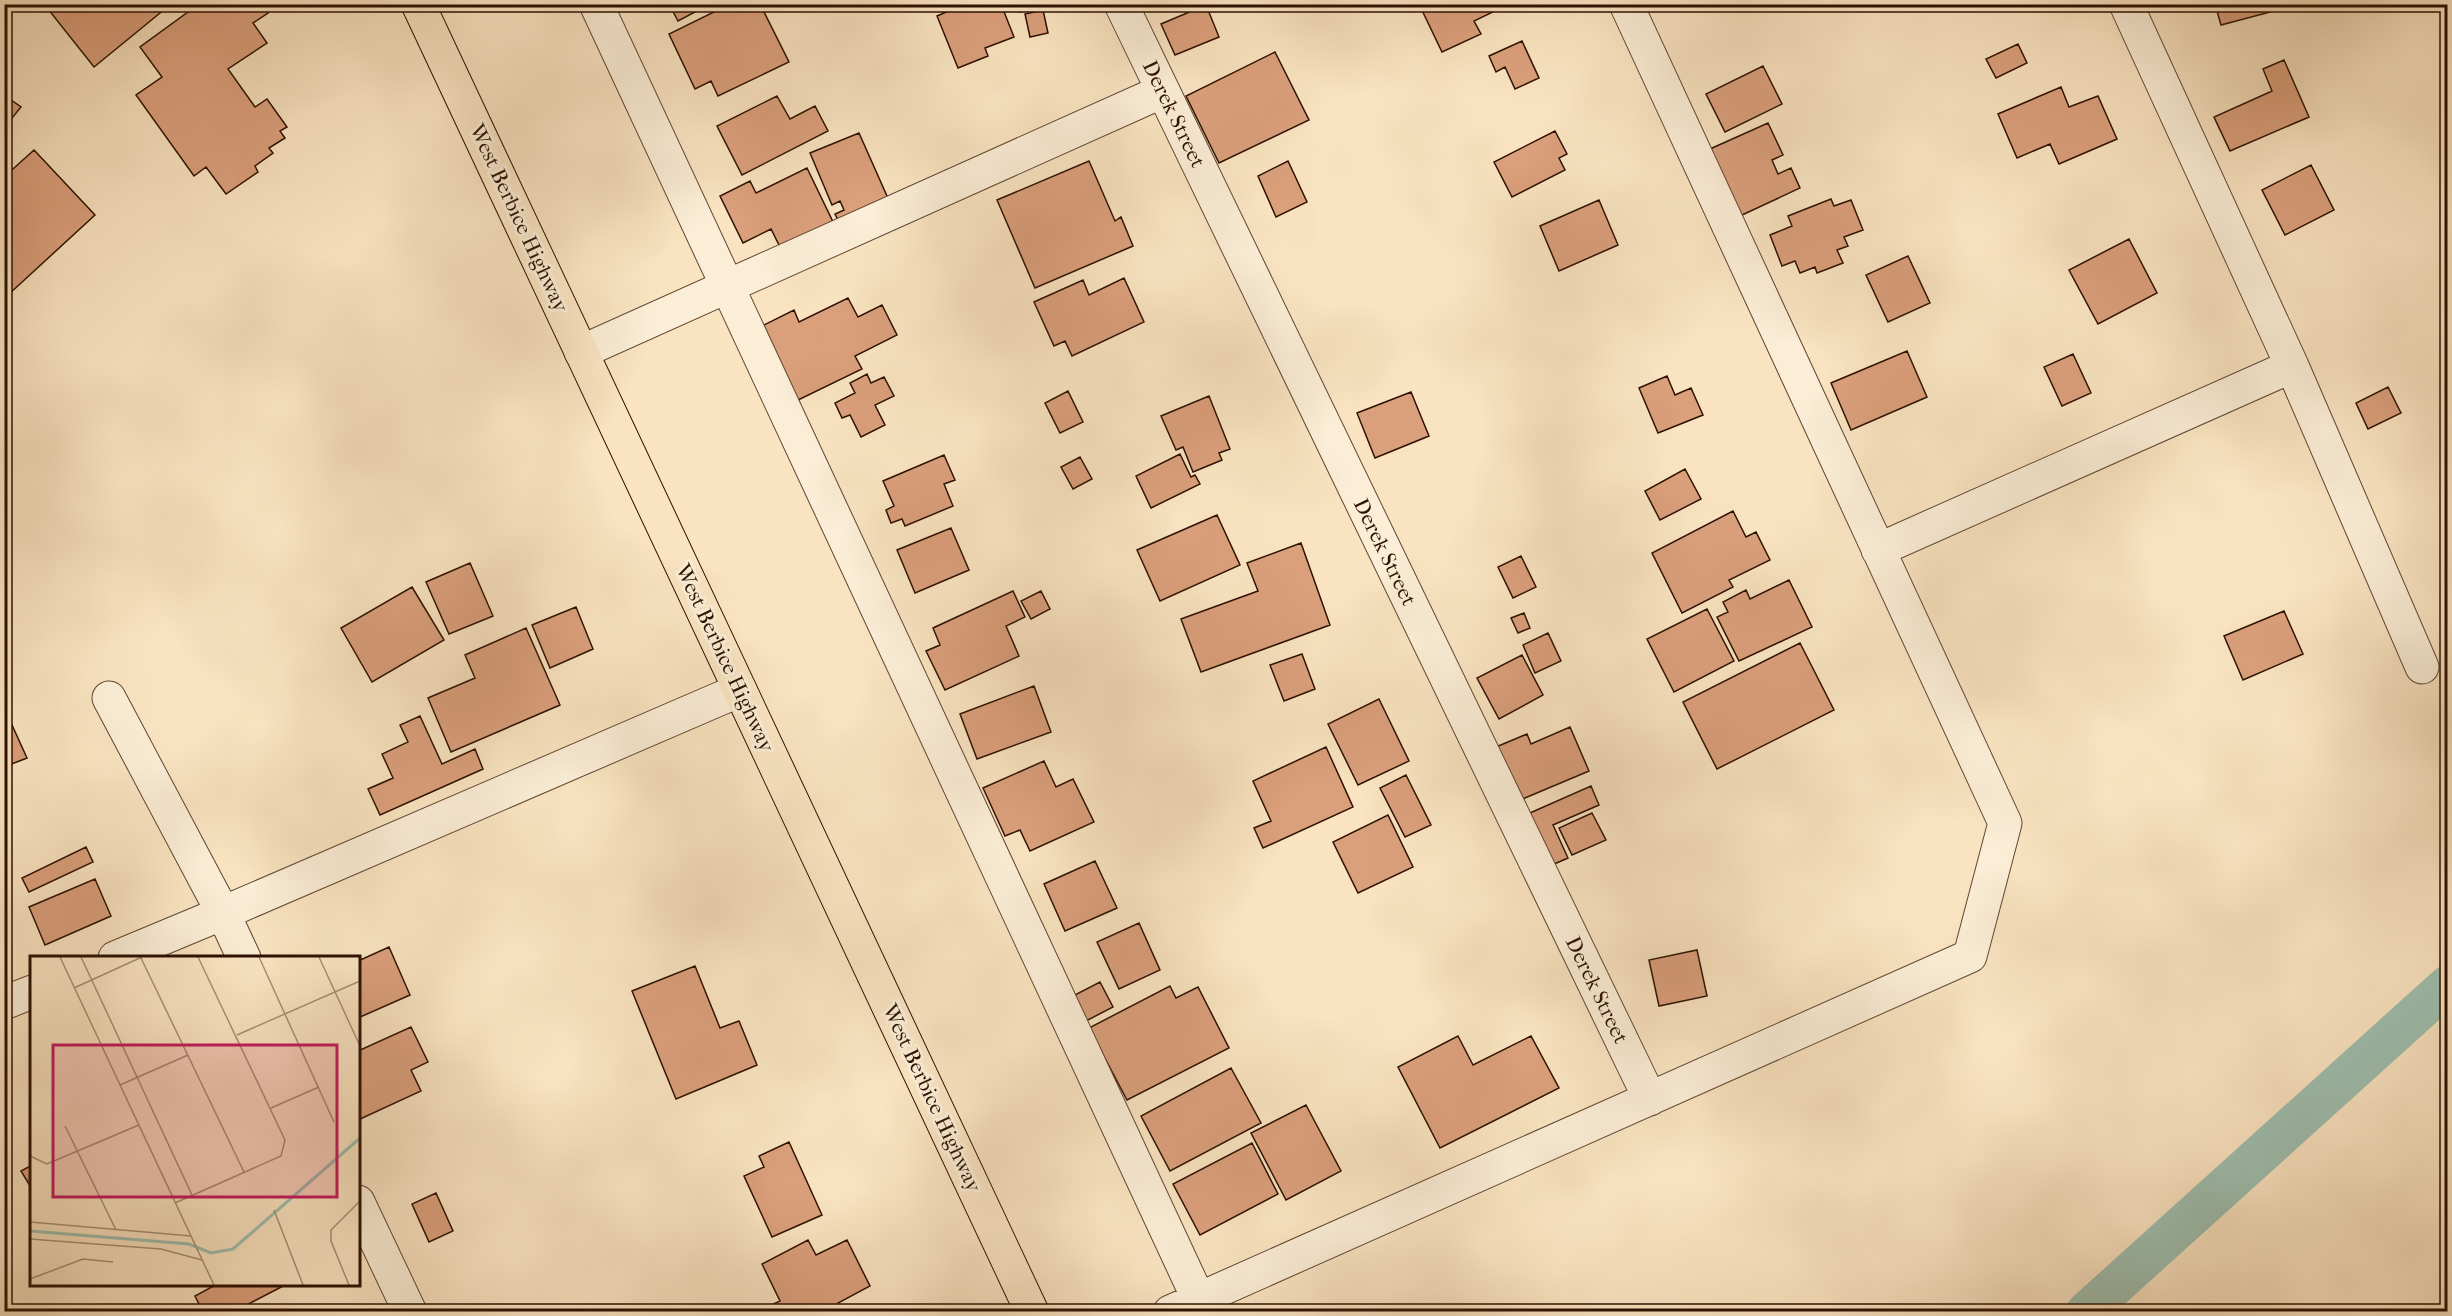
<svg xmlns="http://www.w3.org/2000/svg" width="2452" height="1316" font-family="'IM FELL French Canon',serif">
  <rect width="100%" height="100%" fill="#f9e3c0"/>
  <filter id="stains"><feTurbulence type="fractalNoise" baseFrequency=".00333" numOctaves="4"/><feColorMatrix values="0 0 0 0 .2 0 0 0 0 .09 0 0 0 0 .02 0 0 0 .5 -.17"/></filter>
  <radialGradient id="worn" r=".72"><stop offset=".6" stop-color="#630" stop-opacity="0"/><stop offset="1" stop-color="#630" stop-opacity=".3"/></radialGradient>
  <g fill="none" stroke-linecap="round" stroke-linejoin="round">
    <path stroke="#9ebeae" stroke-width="40" d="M 2086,1312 L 2448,985"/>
  </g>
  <path fill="#da9f7b" stroke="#2d1102" stroke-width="1.5" d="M 44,4 L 171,4 L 94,67 Z
    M 199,4 L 262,4 L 268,13 L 253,23 L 267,43 L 228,69 L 255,107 L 267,99 L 287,127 L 280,131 L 285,138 L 269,148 L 273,153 L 255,166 L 258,172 L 226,194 L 206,167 L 194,176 L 136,95 L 162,77 L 140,47 Z
    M 669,4 L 710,4 L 678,21 Z
    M 730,4 L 760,4 L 789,62 L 718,96 L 711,81 L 695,89 L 669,34 Z
    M 965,4 L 1001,4 L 1014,37 L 985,48 L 988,56 L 958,68 L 937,16 Z
    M 1017,4 L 1041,4 L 1041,5 L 1019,12 Z
    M 1419,4 L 1499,4 L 1501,8 L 1474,21 L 1481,34 L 1442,52 Z
    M 2215,4 L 2289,4 L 2289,7 L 2221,25 Z
    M 1206,5 L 1219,37 L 1175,55 L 1161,24 Z
    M 1043,10 L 1048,33 L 1030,37 L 1025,14 Z
    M 1522,41 L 1539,78 L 1515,89 L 1505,67 L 1496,72 L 1489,56 Z
    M 2018,44 L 2027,63 L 1996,78 L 1986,59 Z
    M 1275,52 L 1309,120 L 1219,163 L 1186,96 Z
    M 2284,60 L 2309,117 L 2230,151 L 2214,117 L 2272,91 L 2263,69 Z
    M 1763,66 L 1782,104 L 1725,132 L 1706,94 Z
    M 2061,87 L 2069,107 L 2098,96 L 2117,139 L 2059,164 L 2050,144 L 2017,158 L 1998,114 Z
    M 4,95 L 21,107 L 4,128 Z
    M 777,96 L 790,119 L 815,106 L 828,131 L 742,175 L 717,126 Z
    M 1768,123 L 1783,155 L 1772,160 L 1778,174 L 1791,168 L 1800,188 L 1740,216 L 1710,149 Z
    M 1555,131 L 1567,154 L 1559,158 L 1565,170 L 1512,197 L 1494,162 Z
    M 859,133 L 891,205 L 838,220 L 835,214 L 844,210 L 840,201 L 832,205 L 810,153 Z
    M 34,150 L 95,215 L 8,295 L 4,290 L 4,177 Z
    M 1089,161 L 1115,221 L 1121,217 L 1133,246 L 1035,288 L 997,200 Z
    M 1288,161 L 1307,202 L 1276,217 L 1258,176 Z
    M 2311,165 L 2334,210 L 2285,235 L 2262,190 Z
    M 807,168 L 834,224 L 781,249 L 771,229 L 743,243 L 720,196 L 750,181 L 756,193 Z
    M 1831,199 L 1834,206 L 1851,200 L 1863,230 L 1844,237 L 1848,246 L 1837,250 L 1843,263 L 1817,273 L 1815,267 L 1800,273 L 1795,261 L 1782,266 L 1770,235 L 1792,226 L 1788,216 Z
    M 1599,200 L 1618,245 L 1559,271 L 1540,226 Z
    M 2129,239 L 2157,293 L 2098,324 L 2069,270 Z
    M 1908,256 L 1930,303 L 1888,322 L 1866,275 Z
    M 1124,278 L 1144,322 L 1072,356 L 1065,341 L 1054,346 L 1034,302 L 1083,280 L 1089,295 Z
    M 848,298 L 858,317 L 882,305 L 897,335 L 855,356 L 862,369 L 794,402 L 758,328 L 794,310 L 799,322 Z
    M 1907,351 L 1927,397 L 1851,430 L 1831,383 Z
    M 2073,354 L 2091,393 L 2062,406 L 2044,367 Z
    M 867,374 L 871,383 L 884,377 L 894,396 L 875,405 L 885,425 L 861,437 L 850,415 L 842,418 L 835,403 L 855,393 L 850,383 Z
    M 1667,376 L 1675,395 L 1691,388 L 1703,415 L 1658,433 L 1639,388 Z
    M 2388,387 L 2401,413 L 2368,429 L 2356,403 Z
    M 1068,391 L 1083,422 L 1060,433 L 1045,403 Z
    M 1411,392 L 1429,436 L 1375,458 L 1357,413 Z
    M 1209,396 L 1230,449 L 1219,453 L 1222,460 L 1193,472 L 1183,447 L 1176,450 L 1161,416 Z
    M 1180,454 L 1191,477 L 1195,475 L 1200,484 L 1151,508 L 1136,476 Z
    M 944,455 L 955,480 L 944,484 L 953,506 L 905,526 L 902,519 L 891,523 L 886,510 L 894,506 L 883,481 Z
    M 1080,457 L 1092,479 L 1073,489 L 1061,467 Z
    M 1685,469 L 1701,499 L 1660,520 L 1645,491 Z
    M 1733,511 L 1746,537 L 1756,532 L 1770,560 L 1729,580 L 1733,587 L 1682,613 L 1652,553 Z
    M 1217,515 L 1240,565 L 1160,601 L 1137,550 Z
    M 951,528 L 969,570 L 915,593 L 897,550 Z
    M 1301,543 L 1330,625 L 1201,672 L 1181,619 L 1258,591 L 1247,563 Z
    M 1521,556 L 1536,587 L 1513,598 L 1498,567 Z
    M 470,563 L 493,616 L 449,634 L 426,582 Z
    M 1789,580 L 1812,627 L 1739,661 L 1717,617 L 1728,612 L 1723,602 L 1746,590 L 1750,599 Z
    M 412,587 L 444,640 L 372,682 L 341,628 Z
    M 1013,591 L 1025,617 L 1006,626 L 1019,656 L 945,690 L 926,651 L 940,645 L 933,628 Z
    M 1041,591 L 1050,609 L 1031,619 L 1021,601 Z
    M 576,607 L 593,649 L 550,668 L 532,625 Z
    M 1707,609 L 1734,661 L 1674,692 L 1647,639 Z
    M 2284,611 L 2303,654 L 2243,680 L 2224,636 Z
    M 1524,613 L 1530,628 L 1518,633 L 1511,618 Z
    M 526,628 L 560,705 L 451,752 L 428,698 L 475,678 L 465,655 Z
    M 1548,633 L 1561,661 L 1535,673 L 1523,645 Z
    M 1800,643 L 1834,710 L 1717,769 L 1683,702 Z
    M 1302,654 L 1315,689 L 1284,701 L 1270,665 Z
    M 1522,655 L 1543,695 L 1499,719 L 1477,678 Z
    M 1034,686 L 1051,732 L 977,759 L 960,714 Z
    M 1379,699 L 1409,761 L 1358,785 L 1328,724 Z
    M 7,714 L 27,758 L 4,767 L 4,715 Z
    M 420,716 L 442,764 L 475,749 L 483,769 L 380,815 L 368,789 L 393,778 L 382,754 L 408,742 L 400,725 Z
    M 1570,727 L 1589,771 L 1513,803 L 1489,750 L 1527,734 L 1531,744 Z
    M 1326,747 L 1353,807 L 1263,848 L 1254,828 L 1271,821 L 1253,781 Z
    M 1044,761 L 1056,787 L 1073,779 L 1094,822 L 1030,851 L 1020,830 L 1005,836 L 983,788 Z
    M 1406,775 L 1431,825 L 1405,837 L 1380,788 Z
    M 1591,786 L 1599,805 L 1553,825 L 1568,858 L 1545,868 L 1523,816 Z
    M 1592,813 L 1606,840 L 1572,855 L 1559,828 Z
    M 1388,815 L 1413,867 L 1358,893 L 1333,842 Z
    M 86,847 L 93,862 L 29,892 L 22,878 Z
    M 1095,861 L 1117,908 L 1065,931 L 1044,884 Z
    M 95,879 L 111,916 L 45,945 L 29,907 Z
    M 1139,923 L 1160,970 L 1119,989 L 1097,942 Z
    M 389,947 L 410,995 L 358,1018 L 358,961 Z
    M 1697,950 L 1707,996 L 1659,1006 L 1649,960 Z
    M 695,966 L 720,1028 L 739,1021 L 757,1065 L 676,1099 L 632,991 Z
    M 1100,982 L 1113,1007 L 1084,1022 L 1071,997 Z
    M 1170,986 L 1176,998 L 1198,987 L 1229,1048 L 1127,1100 L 1089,1028 Z
    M 411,1027 L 428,1062 L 411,1070 L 421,1091 L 358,1120 L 358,1051 Z
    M 1458,1036 L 1473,1065 L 1531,1036 L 1559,1088 L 1440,1148 L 1398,1067 Z
    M 1231,1068 L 1261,1123 L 1170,1171 L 1141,1116 Z
    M 1306,1105 L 1341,1171 L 1286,1200 L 1251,1133 Z
    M 789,1142 L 822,1215 L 772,1237 L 744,1176 L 764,1167 L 759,1156 Z
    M 1252,1143 L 1278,1194 L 1200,1235 L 1173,1184 Z
    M 32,1165 L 32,1189 L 21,1171 Z
    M 436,1193 L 453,1231 L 429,1242 L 412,1204 Z
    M 808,1240 L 816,1255 L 847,1240 L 870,1286 L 838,1303 L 842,1312 L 770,1312 L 767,1307 L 780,1301 L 762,1264 Z
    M 287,1284 L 233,1312 L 203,1312 L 195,1296 L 217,1284 Z"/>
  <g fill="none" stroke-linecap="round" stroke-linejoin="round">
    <g stroke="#604632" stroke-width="35">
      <path id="minor" d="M 596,4 L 1198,1298
        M 1121,4 L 1650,1099
        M 2126,4 L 2292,366 L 2422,667
        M 581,352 L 1163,91
        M 1878,550 L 2292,366
        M 109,698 L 223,913 L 244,958
        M 115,958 L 223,913 L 740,690
        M 4,1003 L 32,992
        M 358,1202 L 410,1312
        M 1170,1312 L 1970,956 L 2005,823 L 1626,4"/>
    </g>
    <g stroke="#2d1102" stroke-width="35">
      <path id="primary" d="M 418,4 L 1032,1312"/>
    </g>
    <use href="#minor" stroke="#fbedd6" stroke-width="33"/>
    <use href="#primary" stroke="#f9e3c0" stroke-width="33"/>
  </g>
  <g text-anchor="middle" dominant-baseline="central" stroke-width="6" stroke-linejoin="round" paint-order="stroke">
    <g font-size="21" fill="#2d1102" stroke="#fbedd6">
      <text transform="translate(1174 114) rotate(64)">Derek Street</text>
      <text transform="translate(519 218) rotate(65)">West Berbice Highway</text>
      <text transform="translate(1385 552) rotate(64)">Derek Street</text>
      <text transform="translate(725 658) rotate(65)">West Berbice Highway</text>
      <text transform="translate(1597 990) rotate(64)">Derek Street</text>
      <text transform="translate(932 1098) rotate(65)">West Berbice Highway</text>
    </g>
  </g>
  <g transform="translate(30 956)">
    <rect width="330" height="330" fill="#f9e3c0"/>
    <path fill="none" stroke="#9ebeae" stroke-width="3" d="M 0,275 L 159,288 L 181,297 L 203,293 L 330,182"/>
    <path fill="none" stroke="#a78f74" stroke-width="1.5" d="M 30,1 L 184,329M 51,1 L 162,239M 229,1 L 304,166M 289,1 L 330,90M 111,2 L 214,216M 44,32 L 112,1M 207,79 L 330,25M 90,129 L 158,99M 241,152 L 289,131M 35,170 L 86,274M 0,200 L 17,208 L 109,169M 145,247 L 251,200 L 255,184 L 168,1M 244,254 L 273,329M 0,266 L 161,280M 0,283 L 131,293 L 172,304M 0,323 L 53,303 L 83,306M 319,329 L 301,285 L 301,274 L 330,245"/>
    <path fill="#c2185b" fill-opacity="0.15" stroke="#c2185b" stroke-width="3" d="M 23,89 L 307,89 L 307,241 L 23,241 Z"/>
    <rect width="330" height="330" fill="none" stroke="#2d1102" stroke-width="3"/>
  </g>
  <rect width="2452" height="1316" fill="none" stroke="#f9e3c0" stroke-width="24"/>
  <rect x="6" y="6" width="2440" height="1304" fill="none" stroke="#2d1102" stroke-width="3"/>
  <rect x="12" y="12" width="2428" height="1292" fill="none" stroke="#2d1102" stroke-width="1.5"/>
  <rect width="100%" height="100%" filter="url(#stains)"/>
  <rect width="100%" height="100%" fill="url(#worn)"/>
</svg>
